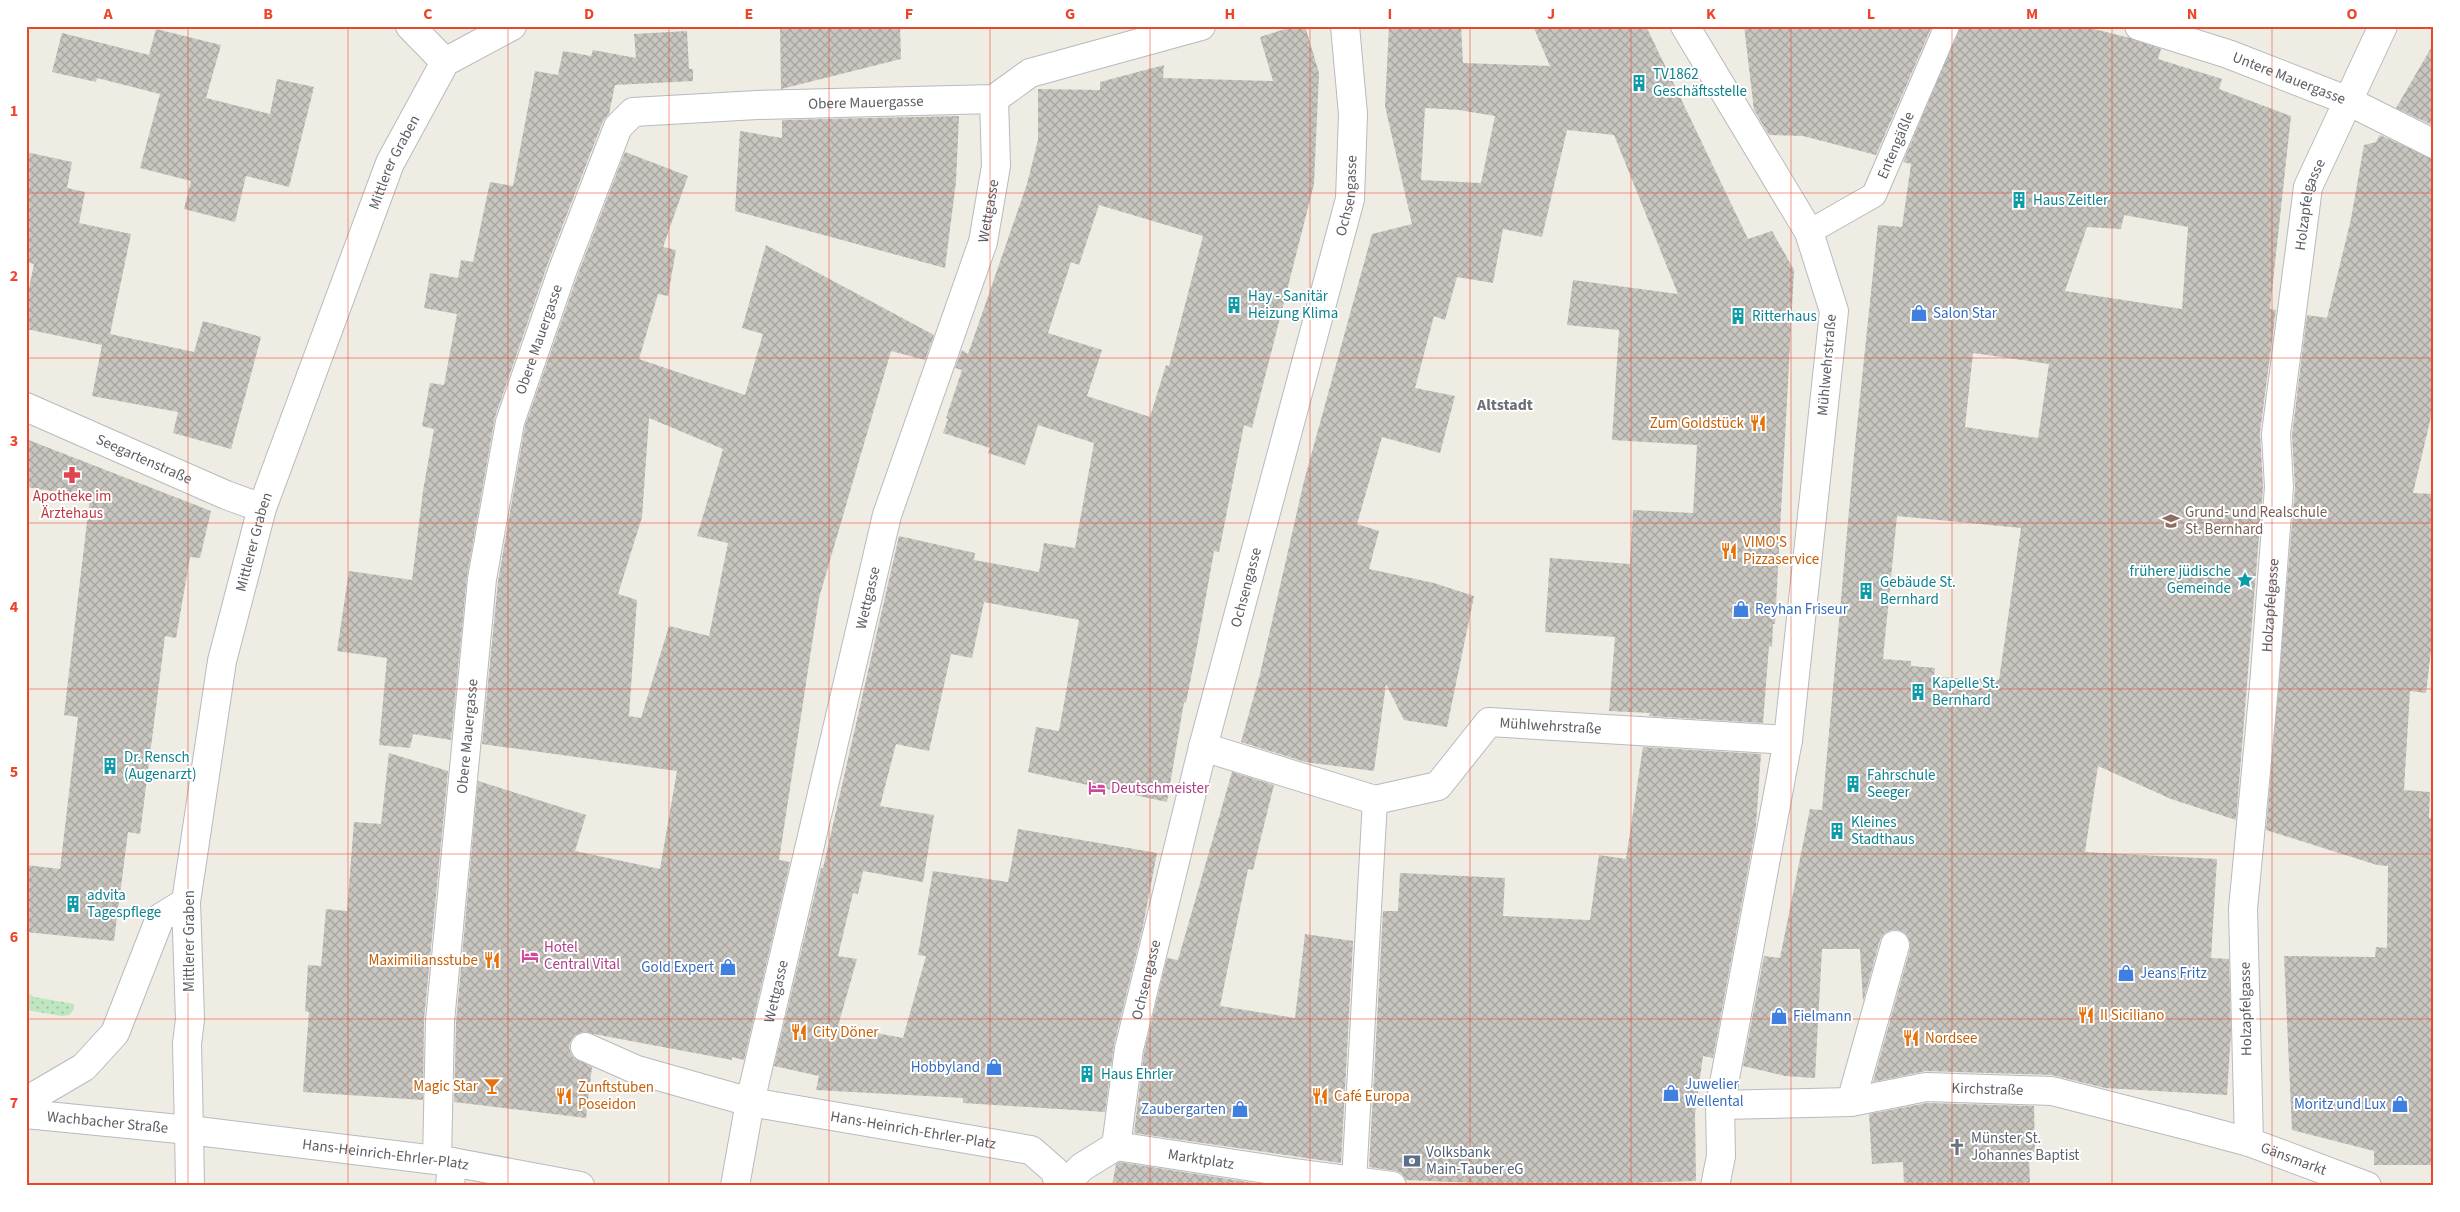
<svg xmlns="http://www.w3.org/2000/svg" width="2460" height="1212" font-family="'Source Sans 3',sans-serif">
  <defs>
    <pattern id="grass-dots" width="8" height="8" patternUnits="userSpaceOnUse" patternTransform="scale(1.25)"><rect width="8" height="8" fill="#bee6c1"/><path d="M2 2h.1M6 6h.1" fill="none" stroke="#9dbea0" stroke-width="1.8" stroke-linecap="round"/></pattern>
    <pattern id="building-cross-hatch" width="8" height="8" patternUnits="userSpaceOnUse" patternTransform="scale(1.25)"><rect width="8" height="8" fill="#c9c6c0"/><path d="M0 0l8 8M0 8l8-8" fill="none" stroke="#a6a4a0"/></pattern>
  </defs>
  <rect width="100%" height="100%" fill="#eeece3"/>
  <path fill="url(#grass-dots)" d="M 26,991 L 34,997 L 74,1004 L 74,1009 L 69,1015 L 62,1016 L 26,1010 Z"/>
  <path fill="url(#building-cross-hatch)" fill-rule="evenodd" d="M 780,26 L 900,26 L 901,59 L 781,89 Z
    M 1295,26 L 1305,26 L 1319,73 L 1314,184 L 1252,428 L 1244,425 L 1219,552 L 1214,551 L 1198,641 L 1186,703 L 1184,702 L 1167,802 L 1028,772 L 1036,727 L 1059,731 L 1079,620 L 984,602 L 972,658 L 951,654 L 929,751 L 896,744 L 880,806 L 934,815 L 923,882 L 863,871 L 858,894 L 853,893 L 838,956 L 857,959 L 838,1026 L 903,1038 L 926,956 L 918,955 L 933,871 L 1008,882 L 1018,829 L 1157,853 L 1143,926 L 1114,1045 L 1105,1112 L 963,1103 L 963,1098 L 816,1090 L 819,1076 L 774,1066 L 821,868 L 823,868 L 899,536 L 975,553 L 974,560 L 1039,572 L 1044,543 L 1075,548 L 1094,443 L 1038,425 L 1025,465 L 988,453 L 990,448 L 943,433 L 948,419 L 946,418 L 962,370 L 955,368 L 962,350 L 968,354 L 1027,184 L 1038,140 L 1038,89 L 1100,90 L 1100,82 L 1164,65 L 1163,78 L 1273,81 L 1260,37 ZM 1099,205 L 1203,236 L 1169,366 L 1166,365 L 1150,417 L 1087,396 L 1102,350 L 1048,333 L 1071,262 L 1079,265 Z
    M 1389,26 L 1461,26 L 1463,63 L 1550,66 L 1533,26 L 1646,26 L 1748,239 L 1772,231 L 1794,270 L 1775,624 L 1773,624 L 1772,647 L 1769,646 L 1763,723 L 1649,716 L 1650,713 L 1609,711 L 1615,637 L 1545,632 L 1550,558 L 1630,564 L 1633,510 L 1693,513 L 1697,445 L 1612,440 L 1619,330 L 1567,325 L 1573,280 L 1678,294 L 1614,135 L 1567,130 L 1542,237 L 1503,229 L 1493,283 L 1457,277 L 1445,320 L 1434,316 L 1415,388 L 1455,396 L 1440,453 L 1382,437 L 1357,524 L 1379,531 L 1369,569 L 1434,583 L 1474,596 L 1447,727 L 1404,720 L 1386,684 L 1374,771 L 1305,762 L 1241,742 L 1260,674 L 1304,481 L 1372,234 L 1412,224 L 1385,106 ZM 1425,108 L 1459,110 L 1495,116 L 1481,183 L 1421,180 Z
    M 1744,26 L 1932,26 L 1876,155 L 1803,136 L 1769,135 L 1754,110 Z
    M 1960,26 L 2082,26 L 2130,38 L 2161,49 L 2158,59 L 2222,79 L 2219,89 L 2291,116 L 2270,309 L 2276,310 L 2260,432 L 2263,487 L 2236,820 L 2171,799 L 2098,766 L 2085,852 L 2217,859 L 2211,958 L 2229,959 L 2231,1032 L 2227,1095 L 2105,1088 L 2052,1075 L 1926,1071 L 1873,1082 L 1910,949 L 1910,942 L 1906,934 L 1899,930 L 1891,930 L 1884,934 L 1880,940 L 1863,1002 L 1860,949 L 1822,949 L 1815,1078 L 1785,1076 L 1743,1066 L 1764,956 L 1780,958 L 1810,809 L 1822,810 L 1854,455 L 1878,225 L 1902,227 L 1911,164 L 1903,162 ZM 2124,215 L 2188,227 L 2182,309 L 2065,291 L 2087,227 L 2121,229 ZM 1973,353 L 2049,364 L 2038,438 L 1965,427 ZM 1897,516 L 2021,528 L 1999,680 L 1934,677 L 1935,668 L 1911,666 L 1911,661 L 1883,659 Z
    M 156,29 L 221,45 L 206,98 L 270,114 L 277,79 L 314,87 L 289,187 L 246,176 L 235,222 L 184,209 L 191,181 L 140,168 L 160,94 L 97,78 L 96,82 L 52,72 L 62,33 L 149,55 Z
    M 687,31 L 689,69 L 693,69 L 693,81 L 615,85 L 609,114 L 603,121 L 548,263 L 495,417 L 467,576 L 451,740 L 413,734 L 410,748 L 379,745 L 387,658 L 337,651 L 349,571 L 412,580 L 423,491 L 434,429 L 422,426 L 430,383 L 444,385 L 457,314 L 424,308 L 430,273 L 458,278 L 461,260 L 473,262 L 490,182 L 513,186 L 535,71 L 558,75 L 563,51 L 591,56 L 593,50 L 636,58 L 634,34 Z
    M 2434,43 L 2434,126 L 2396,108 Z
    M 959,116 L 956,182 L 945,268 L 735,211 L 740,131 L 782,138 L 782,120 Z
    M 2380,135 L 2434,159 L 2434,404 L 2413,493 L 2434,494 L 2434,625 L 2426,693 L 2410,691 L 2404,790 L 2430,792 L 2429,818 L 2434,819 L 2434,1165 L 2374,1165 L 2374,1151 L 2292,1130 L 2284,956 L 2375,957 L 2376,947 L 2387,948 L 2388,866 L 2377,865 L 2266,830 L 2295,488 L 2292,435 L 2307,315 L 2327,318 L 2351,219 L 2364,145 L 2376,142 Z
    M 26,152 L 72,162 L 67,188 L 85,192 L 79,223 L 131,234 L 110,334 L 194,352 L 203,321 L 261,337 L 231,449 L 173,433 L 178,412 L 92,396 L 102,345 L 26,329 L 26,303 L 34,264 L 26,262 Z
    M 625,152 L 688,176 L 663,247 L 676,250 L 668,296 L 658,294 L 639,359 L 745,395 L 763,334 L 742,328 L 766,245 L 934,335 L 925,360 L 891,351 L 819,598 L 779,860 L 790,862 L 744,1060 L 732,1057 L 732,1060 L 583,1032 L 575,1035 L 571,1040 L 569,1048 L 573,1057 L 592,1067 L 586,1118 L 454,1102 L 456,1022 L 478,781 L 586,815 L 575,851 L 660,869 L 677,771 L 482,744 L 498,581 L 525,426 L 578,274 ZM 649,418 L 723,449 L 697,536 L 728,543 L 709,636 L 669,626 L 641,718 L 629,716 L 637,600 L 618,594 L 642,517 Z
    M 26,439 L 211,511 L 200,558 L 190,557 L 176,638 L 165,636 L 140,834 L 128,832 L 114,941 L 26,932 L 26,865 L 60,869 L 78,717 L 64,715 L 90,497 L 26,487 Z
    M 1643,747 L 1761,754 L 1756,826 L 1713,1058 L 1703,1056 L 1695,1114 L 1696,1181 L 1575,1185 L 1476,1183 L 1406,1180 L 1401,1173 L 1395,1171 L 1369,1167 L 1383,911 L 1398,911 L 1400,873 L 1505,878 L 1503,916 L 1590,920 L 1599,855 L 1626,859 Z
    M 389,753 L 448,771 L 424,1020 L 423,1100 L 303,1092 L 309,1012 L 305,1011 L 308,965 L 321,966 L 326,909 L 347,911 L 354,822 L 381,824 Z
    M 1232,772 L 1274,785 L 1253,870 L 1248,869 L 1220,1006 L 1295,1018 L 1305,934 L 1353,941 L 1341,1163 L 1134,1133 L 1144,1052 L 1167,958 L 1178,960 Z
    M 1927,1103 L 2034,1106 L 2035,1152 L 2029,1153 L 2030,1186 L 1904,1186 L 1903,1162 L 1872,1164 L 1869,1114 Z
    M 1119,1162 L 1273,1186 L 1112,1186 L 1116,1164 Z"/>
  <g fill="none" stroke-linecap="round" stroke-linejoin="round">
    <g stroke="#b8babf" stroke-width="26">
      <g id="service">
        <path id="s1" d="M 1809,232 L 1874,195 L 1947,26"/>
        <path d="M 1354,1181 L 1375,800"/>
      </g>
    </g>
    <g stroke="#b8babf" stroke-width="30">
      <g id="pedestrian">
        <path d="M 1851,1102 L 1895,945"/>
        <path id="s2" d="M 1720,1105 L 1851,1102 L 1926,1087 L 2052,1091 L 2185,1125"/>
        <path id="s3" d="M 1116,1146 L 1287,1172 L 1392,1186"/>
        <path d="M 450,1186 L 452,1162"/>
      </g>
    </g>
    <g stroke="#b8babf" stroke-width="30">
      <g id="minor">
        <path d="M 410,26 L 445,62"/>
        <path d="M 1685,26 L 1809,232 L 1834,311 L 1788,740 L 1720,1105 L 1721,1156 L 1715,1186"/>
        <path id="s4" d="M 2139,26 L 2228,54 L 2346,100 L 2434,144"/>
        <path id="s5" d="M 26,407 L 226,495 L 262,508"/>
        <path id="s6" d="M 1203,747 L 1375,800 L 1438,786 L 1489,722 L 1788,740"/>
        <path id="s7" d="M 585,1047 L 637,1070 L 750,1102 L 887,515 L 983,242 L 996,166 L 994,99"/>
        <path id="s8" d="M 2185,1125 L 2249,1142 L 2367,1186"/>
        <path id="s9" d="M 2249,1142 L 2243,909 L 2264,686 L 2279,487 L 2276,434 L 2308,187 L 2383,26"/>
        <path id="s10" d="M 437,1160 L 440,1021 L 482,579 L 510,422 L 563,269 L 618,127 L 633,112 L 757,105 L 994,99 L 1030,73 L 1201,26"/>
        <path id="s11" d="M 190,1186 L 189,1130 L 452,1162 L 580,1186"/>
        <path id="s12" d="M 735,1186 L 750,1102 L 1031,1150 L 1055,1171 L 1059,1186"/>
        <path id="s13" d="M 1063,1186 L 1082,1167 L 1116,1146 L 1129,1049 L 1203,747 L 1350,199 L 1353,114 L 1345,26"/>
      </g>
    </g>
    <g stroke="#b8babf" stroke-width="30">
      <g id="tertiary">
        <path d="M 26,1101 L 84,1067 L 115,1033 L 160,918 L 186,902"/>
        <path id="s14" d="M 26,1114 L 189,1130 L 187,1044 L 190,1019 L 186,902 L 222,661 L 262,508 L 390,163 L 445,62 L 512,26"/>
      </g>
    </g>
    <use href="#service" stroke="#fff" stroke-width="24"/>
    <use href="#pedestrian" stroke="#fff" stroke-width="28"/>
    <use href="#minor" stroke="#fff" stroke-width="28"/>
    <use href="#tertiary" stroke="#fff" stroke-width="28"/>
  </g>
  <path fill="none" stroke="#ed452a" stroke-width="1" stroke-opacity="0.55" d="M 188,26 L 188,1186M 348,26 L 348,1186M 508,26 L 508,1186M 669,26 L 669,1186M 829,26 L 829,1186M 990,26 L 990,1186M 1150,26 L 1150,1186M 1310,26 L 1310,1186M 1470,26 L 1470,1186M 1631,26 L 1631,1186M 1791,26 L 1791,1186M 1952,26 L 1952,1186M 2112,26 L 2112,1186M 2272,26 L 2272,1186M 26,193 L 2434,193M 26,358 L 2434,358M 26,523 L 2434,523M 26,689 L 2434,689M 26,854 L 2434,854M 26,1019 L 2434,1019"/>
  <defs>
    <g id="building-bare" transform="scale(1.35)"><path d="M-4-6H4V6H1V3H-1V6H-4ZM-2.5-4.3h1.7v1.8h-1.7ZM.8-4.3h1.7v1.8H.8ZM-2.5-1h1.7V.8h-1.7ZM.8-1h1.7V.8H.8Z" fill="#0f9aa8" stroke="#fff" stroke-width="2.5" paint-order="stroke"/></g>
    <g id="shop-bare" transform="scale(1.35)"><path d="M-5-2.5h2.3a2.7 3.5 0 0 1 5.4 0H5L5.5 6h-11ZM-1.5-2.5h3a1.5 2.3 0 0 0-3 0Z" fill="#3f7fe0" stroke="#fff" stroke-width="2.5" paint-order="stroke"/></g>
    <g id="restaurant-bare" transform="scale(1.35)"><path d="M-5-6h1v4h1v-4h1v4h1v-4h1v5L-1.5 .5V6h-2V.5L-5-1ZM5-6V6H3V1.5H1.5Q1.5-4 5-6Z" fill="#e8710a" stroke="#fff" stroke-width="2.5" paint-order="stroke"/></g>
    <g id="pharmacy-bare" transform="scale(1.35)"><path d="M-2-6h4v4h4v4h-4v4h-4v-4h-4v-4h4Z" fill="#e0444e" stroke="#fff" stroke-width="2.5" paint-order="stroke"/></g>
    <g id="school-bare" transform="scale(1.35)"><path d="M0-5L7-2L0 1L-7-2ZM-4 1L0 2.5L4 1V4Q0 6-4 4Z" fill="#8d6e63" stroke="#fff" stroke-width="2.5" paint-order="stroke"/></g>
    <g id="sight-bare" transform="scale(1.35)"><path d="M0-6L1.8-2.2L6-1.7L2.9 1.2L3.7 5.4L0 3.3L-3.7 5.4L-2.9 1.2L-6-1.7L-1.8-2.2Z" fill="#0f9aa8" stroke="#fff" stroke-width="2.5" paint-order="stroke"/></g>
    <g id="hotel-bare" transform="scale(1.35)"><path d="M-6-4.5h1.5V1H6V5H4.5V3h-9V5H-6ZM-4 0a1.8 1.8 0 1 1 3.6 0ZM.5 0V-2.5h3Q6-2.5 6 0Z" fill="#d1479c" stroke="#fff" stroke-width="2.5" paint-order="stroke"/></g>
    <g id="bar-bare" transform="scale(1.35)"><path d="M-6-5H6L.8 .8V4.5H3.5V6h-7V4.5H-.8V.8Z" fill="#e8710a" stroke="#fff" stroke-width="2.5" paint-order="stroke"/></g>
    <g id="church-bare" transform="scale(1.35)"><path d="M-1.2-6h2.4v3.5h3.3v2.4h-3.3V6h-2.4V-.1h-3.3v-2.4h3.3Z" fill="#6b7280" stroke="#fff" stroke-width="2.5" paint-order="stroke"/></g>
    <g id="bank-bare" transform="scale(1.35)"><path d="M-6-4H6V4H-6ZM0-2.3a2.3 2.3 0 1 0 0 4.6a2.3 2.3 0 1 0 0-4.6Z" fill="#5c6f8a" stroke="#fff" stroke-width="2.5" paint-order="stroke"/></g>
  </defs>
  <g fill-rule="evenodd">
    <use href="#building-bare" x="1639" y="83"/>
    <use href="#building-bare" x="2019" y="200"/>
    <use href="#building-bare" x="1234" y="305"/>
    <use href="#shop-bare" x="1919" y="313"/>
    <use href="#building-bare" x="1738" y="316"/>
    <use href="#restaurant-bare" x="1758" y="423"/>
    <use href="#pharmacy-bare" x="72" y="475"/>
    <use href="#school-bare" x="2171" y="521"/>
    <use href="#restaurant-bare" x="1729" y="551"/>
    <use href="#sight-bare" x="2245" y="580"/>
    <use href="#building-bare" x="1866" y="591"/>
    <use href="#shop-bare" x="1741" y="609"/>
    <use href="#building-bare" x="1918" y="692"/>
    <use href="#building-bare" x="110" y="766"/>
    <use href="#building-bare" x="1853" y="784"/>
    <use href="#hotel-bare" x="1097" y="788"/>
    <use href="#building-bare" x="1837" y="831"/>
    <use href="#building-bare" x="73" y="904"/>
    <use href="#hotel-bare" x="530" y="956"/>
    <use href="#restaurant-bare" x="492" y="960"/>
    <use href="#shop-bare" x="728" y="967"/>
    <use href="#shop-bare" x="2126" y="973"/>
    <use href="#restaurant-bare" x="2086" y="1015"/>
    <use href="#shop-bare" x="1779" y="1016"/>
    <use href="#restaurant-bare" x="799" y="1032"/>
    <use href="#restaurant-bare" x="1911" y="1038"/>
    <use href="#shop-bare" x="994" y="1067"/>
    <use href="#building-bare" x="1087" y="1074"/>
    <use href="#bar-bare" x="492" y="1086"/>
    <use href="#shop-bare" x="1671" y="1093"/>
    <use href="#restaurant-bare" x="564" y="1096"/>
    <use href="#restaurant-bare" x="1320" y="1096"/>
    <use href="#shop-bare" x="2400" y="1104"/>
    <use href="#shop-bare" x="1240" y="1109"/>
    <use href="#church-bare" x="1957" y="1147"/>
    <use href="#bank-bare" x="1412" y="1161"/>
  </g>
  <g text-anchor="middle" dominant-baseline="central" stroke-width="4" stroke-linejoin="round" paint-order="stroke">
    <g font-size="15" fill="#0d838f" stroke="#fff" text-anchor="start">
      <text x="1653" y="74">TV1862<tspan x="1653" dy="17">Geschäftsstelle</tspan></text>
      <text x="2033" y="200">Haus Zeitler</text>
      <text x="1248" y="296">Hay - Sanitär<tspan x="1248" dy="17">Heizung Klima</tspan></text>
      <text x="1752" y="316">Ritterhaus</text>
      <text x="2231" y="571" text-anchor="end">frühere jüdische<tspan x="2231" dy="17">Gemeinde</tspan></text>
      <text x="1880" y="582">Gebäude St.<tspan x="1880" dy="17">Bernhard</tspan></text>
      <text x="1932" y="683">Kapelle St.<tspan x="1932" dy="17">Bernhard</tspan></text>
      <text x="124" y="757">Dr. Rensch<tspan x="124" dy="17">(Augenarzt)</tspan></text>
      <text x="1867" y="775">Fahrschule<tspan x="1867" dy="17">Seeger</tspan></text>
      <text x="1851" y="822">Kleines<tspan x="1851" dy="17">Stadthaus</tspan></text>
      <text x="87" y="895">advita<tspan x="87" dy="17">Tagespflege</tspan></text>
      <text x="1101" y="1074">Haus Ehrler</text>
    </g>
    <g font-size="15" fill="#5b5e64" stroke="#fff">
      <text stroke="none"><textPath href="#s4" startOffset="159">Untere Mauergasse</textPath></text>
      <text stroke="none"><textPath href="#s10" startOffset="1311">Obere Mauergasse</textPath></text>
      <text stroke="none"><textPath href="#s1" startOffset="129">Entengäßle</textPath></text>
      <text stroke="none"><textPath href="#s14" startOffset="1164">Mittlerer Graben</textPath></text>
      <text stroke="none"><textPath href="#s13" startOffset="1046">Ochsengasse</textPath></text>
      <text stroke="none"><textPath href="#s9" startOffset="942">Holzapfelgasse</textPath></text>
      <text stroke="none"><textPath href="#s7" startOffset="1098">Wettgasse</textPath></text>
      <text stroke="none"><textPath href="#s10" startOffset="830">Obere Mauergasse</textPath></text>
      <text transform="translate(1827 365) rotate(-85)">Mühlwehrstraße</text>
      <text stroke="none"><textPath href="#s5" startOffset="129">Seegartenstraße</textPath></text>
      <text stroke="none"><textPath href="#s14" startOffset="759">Mittlerer Graben</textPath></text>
      <text stroke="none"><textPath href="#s13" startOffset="641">Ochsengasse</textPath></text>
      <text stroke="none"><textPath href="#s7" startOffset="692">Wettgasse</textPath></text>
      <text stroke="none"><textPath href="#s9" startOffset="538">Holzapfelgasse</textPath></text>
      <text stroke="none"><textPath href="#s6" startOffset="388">Mühlwehrstraße</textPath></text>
      <text stroke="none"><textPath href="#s10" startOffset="425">Obere Mauergasse</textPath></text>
      <text transform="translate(189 941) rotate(-90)">Mittlerer Graben</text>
      <text stroke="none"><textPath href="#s13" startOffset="236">Ochsengasse</textPath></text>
      <text stroke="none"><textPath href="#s7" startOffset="288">Wettgasse</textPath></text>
      <text transform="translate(2246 1009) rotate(-91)">Holzapfelgasse</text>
      <text stroke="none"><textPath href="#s2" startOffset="269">Kirchstraße</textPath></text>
      <text stroke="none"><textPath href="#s14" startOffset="82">Wachbacher Straße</textPath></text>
      <text stroke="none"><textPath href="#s12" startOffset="251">Hans-Heinrich-Ehrler-Platz</textPath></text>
      <text stroke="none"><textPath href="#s11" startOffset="254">Hans-Heinrich-Ehrler-Platz</textPath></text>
      <text stroke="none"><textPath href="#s3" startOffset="86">Marktplatz</textPath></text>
      <text stroke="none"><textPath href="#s8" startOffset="114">Gänsmarkt</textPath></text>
    </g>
    <g font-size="15" fill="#366cbe" stroke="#fff" text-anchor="start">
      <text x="1933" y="313">Salon Star</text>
      <text x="1755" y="609">Reyhan Friseur</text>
      <text x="714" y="967" text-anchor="end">Gold Expert</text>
      <text x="2140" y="973">Jeans Fritz</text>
      <text x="1793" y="1016">Fielmann</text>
      <text x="980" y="1067" text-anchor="end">Hobbyland</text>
      <text x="1685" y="1084">Juwelier<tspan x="1685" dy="17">Wellental</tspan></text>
      <text x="2386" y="1104" text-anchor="end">Moritz und Lux</text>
      <text x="1226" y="1109" text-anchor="end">Zaubergarten</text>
    </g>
    <g font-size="15" fill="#c56008" stroke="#fff" text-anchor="start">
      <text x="1744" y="423" text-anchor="end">Zum Goldstück</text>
      <text x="1743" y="542">VIMO'S<tspan x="1743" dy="17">Pizzaservice</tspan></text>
      <text x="478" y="960" text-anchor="end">Maximiliansstube</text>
      <text x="2100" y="1015">Il Siciliano</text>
      <text x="813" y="1032">City Döner</text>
      <text x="1925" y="1038">Nordsee</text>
      <text x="478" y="1086" text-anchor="end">Magic Star</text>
      <text x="578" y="1087">Zunftstuben<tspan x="578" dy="17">Poseidon</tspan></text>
      <text x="1334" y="1096">Café Europa</text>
    </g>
    <g font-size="15" fill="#be3a42" stroke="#fff">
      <text x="72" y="496">Apotheke im<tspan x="72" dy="17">Ärztehaus</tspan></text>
    </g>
    <g font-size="15" fill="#785e54" stroke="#fff" text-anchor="start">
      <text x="2185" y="512">Grund- und Realschule<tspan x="2185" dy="17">St. Bernhard</tspan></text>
    </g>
    <g font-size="15" fill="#b23c85" stroke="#fff" text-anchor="start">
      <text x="1111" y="788">Deutschmeister</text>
      <text x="544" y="947">Hotel<tspan x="544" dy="17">Central Vital</tspan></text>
    </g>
    <g font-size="15" fill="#5b616d" stroke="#fff" text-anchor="start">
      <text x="1971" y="1138">Münster St.<tspan x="1971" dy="17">Johannes Baptist</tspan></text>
    </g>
    <g font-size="15" fill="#4e5e75" stroke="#fff" text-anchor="start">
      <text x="1426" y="1152">Volksbank<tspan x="1426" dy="17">Main-Tauber eG</tspan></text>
    </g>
    <g font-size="16" font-weight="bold" fill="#6c7076" stroke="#fff">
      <text x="1505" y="405">Altstadt</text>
    </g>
  </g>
  <rect width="2460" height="1212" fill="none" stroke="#ffffff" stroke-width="55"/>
  <rect x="28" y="28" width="2404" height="1156" fill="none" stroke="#ed452a" stroke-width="2"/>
  <g font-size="16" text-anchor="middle" font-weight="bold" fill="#ed452a">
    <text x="108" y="19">A</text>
    <text x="268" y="19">B</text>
    <text x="428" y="19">C</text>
    <text x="589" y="19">D</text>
    <text x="749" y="19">E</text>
    <text x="909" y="19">F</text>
    <text x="1070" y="19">G</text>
    <text x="1230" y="19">H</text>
    <text x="1390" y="19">I</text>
    <text x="1551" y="19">J</text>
    <text x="1711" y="19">K</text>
    <text x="1871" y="19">L</text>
    <text x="2032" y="19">M</text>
    <text x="2192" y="19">N</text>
    <text x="2352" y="19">O</text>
    <text x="14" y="116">1</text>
    <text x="14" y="281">2</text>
    <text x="14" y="446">3</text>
    <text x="14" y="612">4</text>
    <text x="14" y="777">5</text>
    <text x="14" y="942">6</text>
    <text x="14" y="1108">7</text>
  </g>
</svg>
